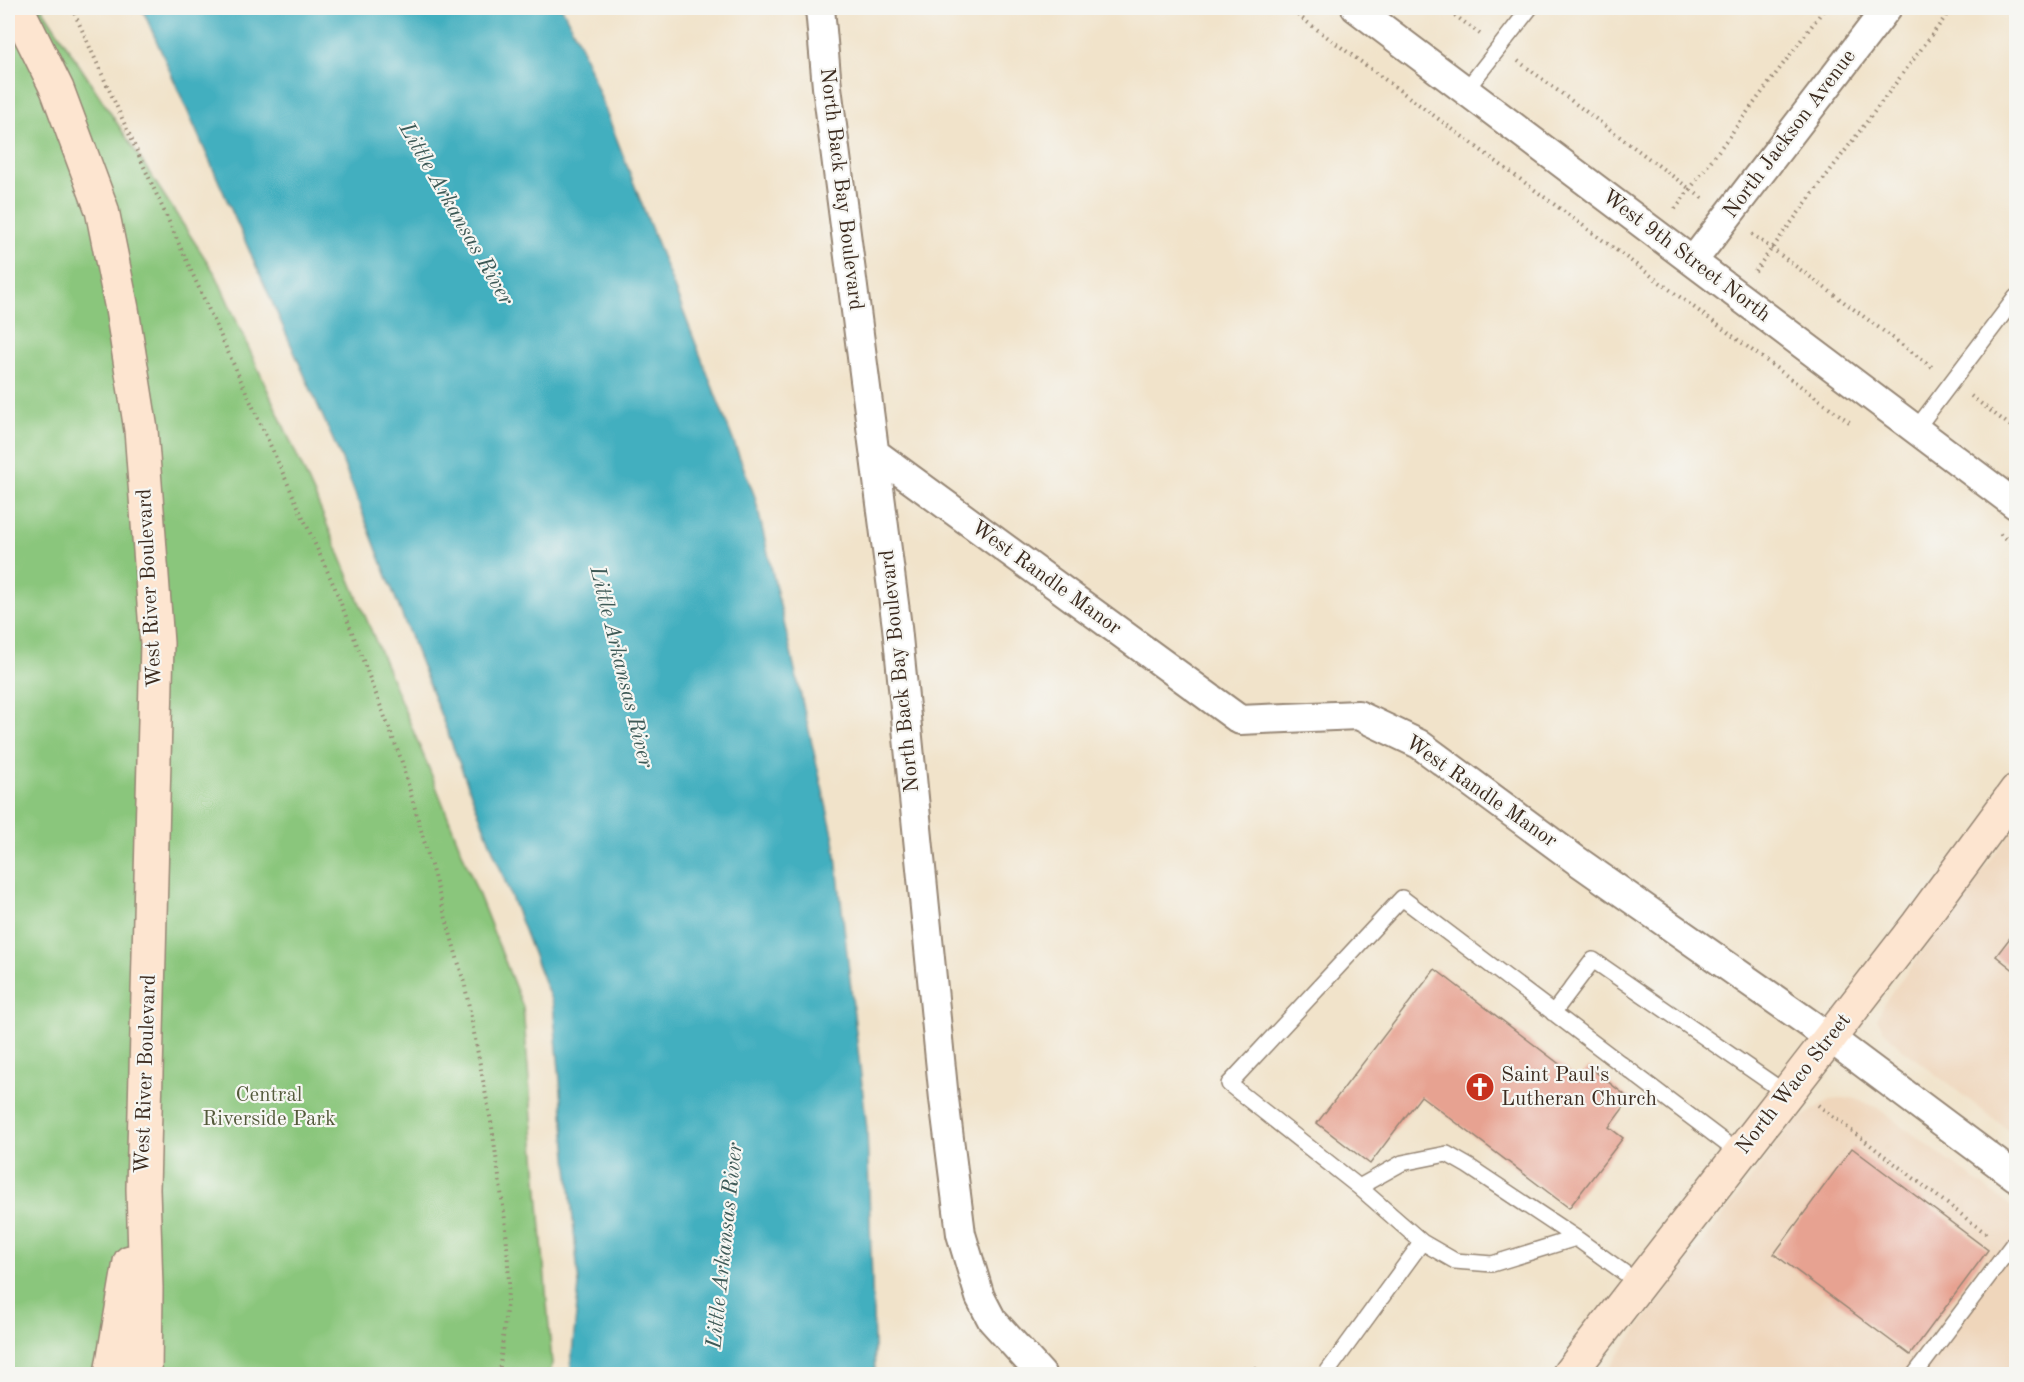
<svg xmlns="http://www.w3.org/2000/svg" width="2024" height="1382" font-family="'Old Standard TT',serif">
  <rect width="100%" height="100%" fill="#f6f6f2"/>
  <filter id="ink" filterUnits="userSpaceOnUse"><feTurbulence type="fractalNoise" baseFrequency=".0167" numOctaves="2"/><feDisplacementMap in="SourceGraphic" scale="12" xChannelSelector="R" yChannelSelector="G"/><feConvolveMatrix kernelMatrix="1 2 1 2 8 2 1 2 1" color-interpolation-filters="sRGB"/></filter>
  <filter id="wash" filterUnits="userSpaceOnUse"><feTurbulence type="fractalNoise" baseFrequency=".008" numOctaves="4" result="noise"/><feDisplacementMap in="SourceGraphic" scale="24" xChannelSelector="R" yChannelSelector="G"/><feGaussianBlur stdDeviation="1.35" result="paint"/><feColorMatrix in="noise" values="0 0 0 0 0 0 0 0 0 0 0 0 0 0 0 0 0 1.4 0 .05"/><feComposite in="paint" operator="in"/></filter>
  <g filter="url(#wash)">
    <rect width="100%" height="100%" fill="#f1e3ca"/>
    <path fill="#efd6bb" d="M 2016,826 L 2016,1136 L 1900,1047 L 1884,1031 L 1877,1019 L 1885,1002 Z
      M 1853,1098 L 1876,1107 L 2016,1210 L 2016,1374 L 1604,1374 L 1792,1124 L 1829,1100 Z"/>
    <path fill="#8ac67c" stroke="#62784d" stroke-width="1.5" d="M 8,8 L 42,8 L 216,275 L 315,496 L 430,771 L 523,1007 L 552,1364 L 550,1374 L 8,1374 Z"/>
    <path fill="#42afbf" stroke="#3e6c6e" stroke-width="1.5" d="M 142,8 L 562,8 L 580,44 L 755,497 L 834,839 L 867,1129 L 875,1374 L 570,1374 L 579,1285 L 553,1005 L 342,460 Z"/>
    <g id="blocks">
      <path fill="#e7a291" d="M 2016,930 L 2016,972 L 1996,956 Z
        M 1435,969 L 1579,1079 L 1589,1067 L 1630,1099 L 1609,1127 L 1623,1138 L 1569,1208 L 1421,1096 L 1370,1164 L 1317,1123 Z
        M 1852,1148 L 1988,1250 L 1910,1355 L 1774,1254 Z
        M 1255,1367 L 1264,1374 L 1248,1374 Z"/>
    </g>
  </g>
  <g filter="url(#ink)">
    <use href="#blocks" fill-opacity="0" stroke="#968674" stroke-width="1.5"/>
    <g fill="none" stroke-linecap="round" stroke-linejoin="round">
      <g stroke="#968674" stroke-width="18">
        <path id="lane" d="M 1466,90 L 1530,8
          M 1916,429 L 2016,297
          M 1553,1013 L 1593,960 L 1787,1094
          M 1359,1187 L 1229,1084 L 1402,898 L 1740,1154
          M 1576,1238 L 1492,1264 L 1455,1261 L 1422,1242 L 1359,1187 L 1402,1163 L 1447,1154 L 1468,1166 L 1576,1238 L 1640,1284
          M 1328,1371 L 1422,1242
          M 1915,1374 L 2016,1240"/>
      </g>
      <g stroke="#968674" stroke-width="32">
        <path id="street" d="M 820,8 L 827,87 L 897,627 L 944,1099 L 961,1234 L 980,1297 L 992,1320 L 1041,1374
          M 1356,8 L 2016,505
          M 1693,261 L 1887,8
          M 875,453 L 1240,720 L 1358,715 L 1419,744 L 1576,860 L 1830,1038 L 2016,1177"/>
      </g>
      <g stroke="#968674" stroke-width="36">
        <path id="secondary" d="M 17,8 L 57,89 L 102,210 L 122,309 L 141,430 L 157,643 L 143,1189 L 146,1288 L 145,1374
          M 111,1374 L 130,1262
          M 1569,1374 L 1918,924 L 2016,791"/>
      </g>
      <path stroke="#968674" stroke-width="4" stroke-dasharray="1.5 4.5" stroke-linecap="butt" d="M 72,8 L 335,588 L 401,759 L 465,986 L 492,1127 L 506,1227 L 509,1283 L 499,1374
        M 1288,8 L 1852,424
        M 1445,8 L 1480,34
        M 1518,61 L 1702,198
        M 1675,209 L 1825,8
        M 1752,234 L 1932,367
        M 1755,271 L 1952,8
        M 1971,396 L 2016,430
        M 2000,534 L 2016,546
        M 1818,1105 L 1988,1235"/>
      <use href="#lane" stroke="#fff" stroke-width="15"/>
      <use href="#street" stroke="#fff" stroke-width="28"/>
      <use href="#secondary" stroke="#fde5d0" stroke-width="33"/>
    </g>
  </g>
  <defs>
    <g id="church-disc" transform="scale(1.5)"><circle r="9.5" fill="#c8321e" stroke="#f6f6f2"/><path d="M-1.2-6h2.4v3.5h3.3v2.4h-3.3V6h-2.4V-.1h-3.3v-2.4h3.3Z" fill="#fff"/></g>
  </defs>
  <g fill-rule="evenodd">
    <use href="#church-disc" x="1480" y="1087"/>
  </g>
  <g text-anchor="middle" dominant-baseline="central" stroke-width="4.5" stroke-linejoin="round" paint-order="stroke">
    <g font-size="21" fill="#3b2a1e" stroke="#f6f6f2">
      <text transform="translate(1790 134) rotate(-53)">North Jackson Avenue</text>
      <text transform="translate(841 189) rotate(83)">North Back Bay Boulevard</text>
      <text transform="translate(1686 256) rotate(37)">West 9th Street North</text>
      <text transform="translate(1046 578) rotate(36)">West Randle Manor</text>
      <text transform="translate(150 588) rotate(-93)">West River Boulevard</text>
      <text transform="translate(900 671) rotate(-96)">North Back Bay Boulevard</text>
      <text transform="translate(1481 792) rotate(35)">West Randle Manor</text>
      <text transform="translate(146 1074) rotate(-88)">West River Boulevard</text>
      <text transform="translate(1794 1084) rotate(-52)">North Waco Street</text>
    </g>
    <g font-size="21" fill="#3b2a1e" stroke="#f6f6f2" text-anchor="start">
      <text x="1501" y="1075">Saint Paul's<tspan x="1501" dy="24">Lutheran Church</tspan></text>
    </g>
    <g font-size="21" fill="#53593a" stroke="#f6f6f2">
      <text x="269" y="1095">Central<tspan x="269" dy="24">Riverside Park</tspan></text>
    </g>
    <g font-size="22" font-style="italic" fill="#3d5956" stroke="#f6f6f2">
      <text transform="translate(456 214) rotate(60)">Little Arkansas River</text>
      <text transform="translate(621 667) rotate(76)">Little Arkansas River</text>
      <text transform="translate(725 1246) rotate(-84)">Little Arkansas River</text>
    </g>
  </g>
  <rect width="2024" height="1382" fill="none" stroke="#f6f6f2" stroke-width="30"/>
</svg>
